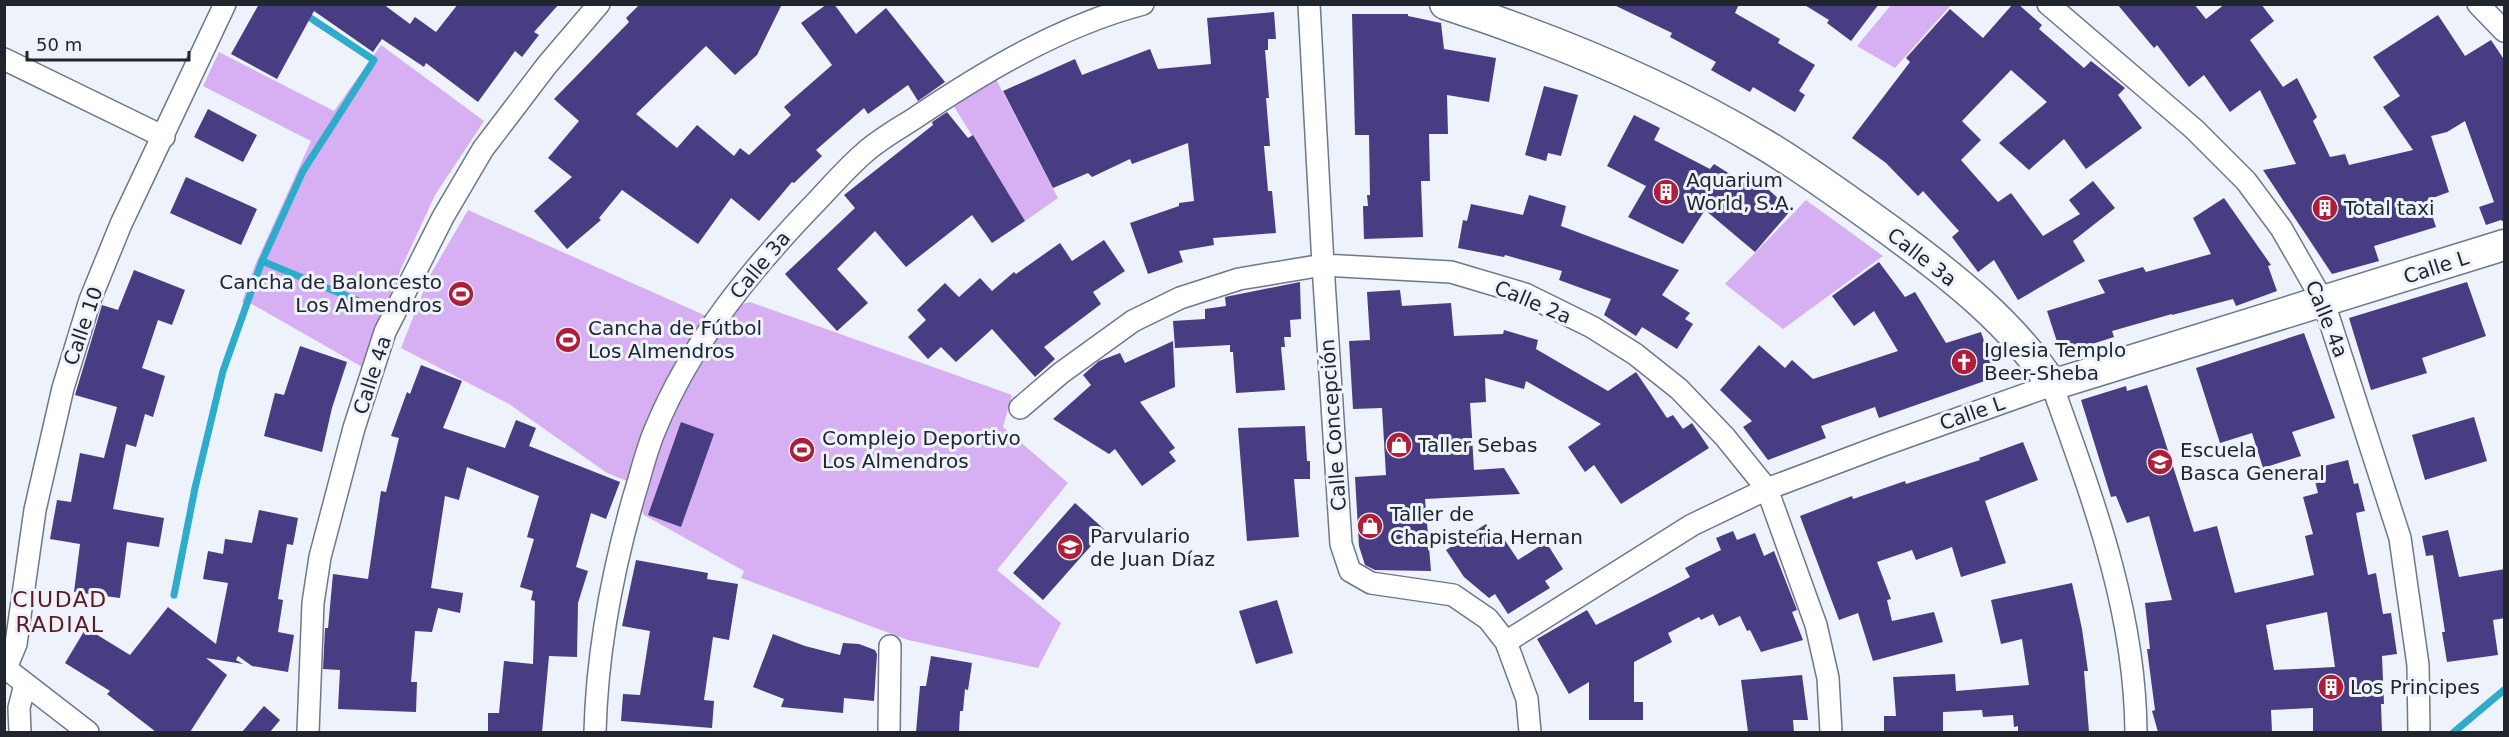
<svg xmlns="http://www.w3.org/2000/svg" width="2509" height="737" font-family="'DejaVu Sans',sans-serif">
  <rect width="100%" height="100%" fill="#edf2fb"/>
  <path fill="#d7b0f4" d="M 1891,5 L 1951,5 L 1895,68 L 1857,46 Z
    M 381,45 L 484,121 L 435,195 L 400,271 L 364,368 L 252,304 L 242,302 L 255,265 L 311,141 L 203,86 L 219,52 L 334,111 Z
    M 996,79 L 1058,198 L 1025,221 L 953,105 Z
    M 1806,200 L 1883,256 L 1783,329 L 1725,284 Z
    M 468,210 L 704,315 L 750,302 L 1012,395 L 1003,427 L 1068,483 L 997,570 L 1061,623 L 1038,668 L 908,640 L 741,578 L 744,571 L 644,515 L 627,481 L 607,473 L 509,404 L 401,348 L 429,277 Z"/>
  <g fill="none" stroke-linecap="round" stroke-linejoin="round">
    <path stroke="#2fabcb" stroke-width="7" d="M 303,13 L 374,60 L 303,171 L 262,261 L 378,309
      M 174,595 L 195,488 L 223,371 L 262,261
      M 2454,732 L 2504,690"/>
  </g>
  <path fill="#483c82" fill-rule="evenodd" d="M 259,4 L 383,4 L 410,24 L 415,17 L 436,32 L 458,4 L 559,4 L 534,32 L 539,35 L 522,57 L 515,51 L 478,102 L 426,63 L 424,67 L 382,39 L 373,52 L 314,11 L 277,79 L 231,54 Z
    M 640,4 L 782,4 L 757,55 L 735,75 L 706,46 L 636,114 L 677,148 L 697,125 L 734,156 L 740,148 L 749,155 L 791,115 L 784,107 L 832,65 L 801,23 L 827,4 L 834,4 L 856,34 L 886,8 L 945,82 L 918,101 L 908,85 L 868,114 L 864,108 L 816,150 L 822,156 L 794,183 L 792,182 L 759,221 L 731,198 L 698,244 L 622,190 L 599,218 L 601,220 L 567,249 L 534,211 L 572,177 L 548,158 L 579,121 L 554,99 L 629,22 L 626,18 Z
    M 1612,4 L 1739,4 L 1735,13 L 1780,39 L 1778,43 L 1815,65 L 1799,91 L 1805,95 L 1795,112 L 1753,87 L 1750,92 L 1711,70 L 1716,62 L 1670,37 L 1672,33 Z
    M 1803,4 L 1879,4 L 1851,41 L 1827,23 L 1829,20 Z
    M 2013,4 L 2018,4 L 2042,25 L 2039,29 L 2084,68 L 2091,61 L 2125,88 L 2118,95 L 2142,128 L 2086,169 L 2064,139 L 2029,170 L 1999,143 L 2047,102 L 2011,70 L 1962,121 L 1981,140 L 1961,160 L 1998,202 L 2011,193 L 2043,236 L 2080,214 L 2069,200 L 2093,181 L 2115,208 L 2073,241 L 2085,261 L 2018,300 L 1994,260 L 1978,272 L 1952,237 L 1959,231 L 1923,191 L 1918,196 L 1886,163 L 1852,138 L 1910,62 L 1906,58 L 1950,9 L 1983,38 Z
    M 2117,4 L 2194,4 L 2206,19 L 2225,4 L 2261,4 L 2274,21 L 2250,40 L 2283,87 L 2297,78 L 2317,117 L 2313,121 L 2330,157 L 2345,154 L 2349,165 L 2413,150 L 2383,107 L 2400,96 L 2373,57 L 2438,15 L 2465,56 L 2491,40 L 2505,61 L 2505,223 L 2501,220 L 2486,225 L 2479,207 L 2494,202 L 2465,121 L 2447,132 L 2431,136 L 2449,192 L 2427,200 L 2436,227 L 2374,246 L 2379,261 L 2332,274 L 2263,170 L 2296,164 L 2260,90 L 2230,112 L 2204,75 L 2189,87 L 2157,45 L 2154,48 Z
    M 1274,12 L 1276,39 L 1268,39 L 1268,50 L 1265,50 L 1269,98 L 1266,98 L 1270,146 L 1264,146 L 1268,191 L 1272,191 L 1276,233 L 1213,238 L 1214,245 L 1179,251 L 1183,262 L 1148,274 L 1130,223 L 1179,206 L 1179,203 L 1194,201 L 1188,143 L 1132,164 L 1130,159 L 1092,177 L 1088,173 L 1053,188 L 1003,91 L 1075,59 L 1082,75 L 1150,49 L 1158,69 L 1211,64 L 1207,18 Z
    M 1352,14 L 1408,14 L 1408,16 L 1441,23 L 1444,49 L 1496,58 L 1489,102 L 1447,95 L 1448,134 L 1429,134 L 1430,181 L 1421,181 L 1423,237 L 1364,239 L 1363,206 L 1368,206 L 1367,195 L 1370,195 L 1369,135 L 1355,135 Z
    M 1544,86 L 1578,95 L 1561,156 L 1548,153 L 1546,161 L 1525,155 Z
    M 208,109 L 257,135 L 243,162 L 194,137 Z
    M 947,112 L 968,138 L 973,135 L 1025,221 L 992,243 L 972,215 L 906,267 L 875,231 L 837,269 L 868,303 L 837,331 L 785,274 L 855,208 L 844,195 L 933,125 L 932,122 Z
    M 1634,115 L 1660,128 L 1654,140 L 1710,169 L 1714,164 L 1754,189 L 1760,182 L 1791,210 L 1755,252 L 1705,210 L 1683,244 L 1628,217 L 1646,186 L 1607,166 Z
    M 186,177 L 257,209 L 241,245 L 170,213 Z
    M 1529,195 L 1566,206 L 1561,226 L 1679,270 L 1662,295 L 1690,313 L 1685,319 L 1693,324 L 1677,349 L 1642,327 L 1636,336 L 1604,315 L 1611,299 L 1559,280 L 1562,271 L 1505,255 L 1504,257 L 1458,248 L 1463,220 L 1467,221 L 1471,204 L 1523,215 Z
    M 2224,198 L 2271,265 L 2268,266 L 2277,291 L 2236,306 L 2233,299 L 2172,315 L 2172,314 L 2112,331 L 2114,337 L 2061,354 L 2047,311 L 2105,293 L 2098,280 L 2143,267 L 2146,272 L 2211,254 L 2193,218 Z
    M 1104,240 L 1125,271 L 1093,292 L 1101,304 L 1044,347 L 1055,359 L 1035,377 L 992,329 L 956,362 L 941,347 L 928,359 L 908,337 L 926,320 L 917,310 L 945,283 L 959,297 L 980,278 L 992,291 L 1014,272 L 1016,274 L 1060,243 L 1072,261 Z
    M 1879,262 L 1905,297 L 1915,292 L 1946,343 L 1981,332 L 1996,377 L 1879,418 L 1875,407 L 1821,426 L 1826,438 L 1768,460 L 1743,427 L 1752,421 L 1720,390 L 1759,345 L 1785,368 L 1792,360 L 1813,379 L 1898,351 L 1874,311 L 1854,326 L 1832,296 Z
    M 134,270 L 185,290 L 172,325 L 158,320 L 142,368 L 165,376 L 153,417 L 145,414 L 136,447 L 126,444 L 113,509 L 164,518 L 159,547 L 127,542 L 120,598 L 74,592 L 80,544 L 50,539 L 57,500 L 71,502 L 80,453 L 104,458 L 117,407 L 75,395 L 102,305 L 118,310 Z
    M 1300,282 L 1301,319 L 1290,320 L 1291,337 L 1284,337 L 1285,347 L 1281,347 L 1285,390 L 1236,393 L 1233,352 L 1230,352 L 1230,345 L 1175,348 L 1173,321 L 1205,319 L 1205,309 L 1226,306 L 1225,297 Z
    M 2467,282 L 2486,336 L 2422,358 L 2427,373 L 2371,390 L 2349,318 Z
    M 1400,290 L 1402,306 L 1451,303 L 1454,336 L 1503,334 L 1504,330 L 1538,340 L 1536,349 L 1608,391 L 1636,372 L 1667,418 L 1673,415 L 1683,429 L 1692,423 L 1709,448 L 1621,504 L 1594,465 L 1585,472 L 1568,447 L 1601,424 L 1526,381 L 1524,389 L 1485,378 L 1486,402 L 1470,403 L 1474,470 L 1504,468 L 1520,494 L 1425,499 L 1431,571 L 1375,570 L 1365,565 L 1359,546 L 1355,477 L 1386,475 L 1382,408 L 1353,409 L 1349,341 L 1370,340 L 1367,292 Z
    M 2304,333 L 2335,418 L 2292,432 L 2301,456 L 2263,468 L 2252,433 L 2220,443 L 2196,368 Z
    M 1173,341 L 1175,387 L 1140,402 L 1175,448 L 1169,452 L 1176,461 L 1142,486 L 1115,449 L 1109,454 L 1053,419 L 1091,385 L 1083,375 L 1099,361 L 1120,353 L 1125,363 Z
    M 300,346 L 347,362 L 332,408 L 322,452 L 264,436 L 275,393 L 284,395 Z
    M 421,365 L 462,381 L 443,428 L 505,448 L 516,420 L 536,428 L 529,446 L 620,482 L 606,519 L 591,513 L 576,567 L 588,571 L 578,603 L 577,657 L 549,656 L 542,732 L 488,732 L 488,713 L 499,713 L 504,661 L 533,664 L 535,601 L 531,600 L 533,591 L 520,587 L 534,539 L 527,537 L 539,496 L 467,467 L 459,500 L 445,496 L 431,588 L 463,593 L 460,613 L 438,608 L 432,632 L 415,631 L 411,682 L 417,682 L 416,712 L 338,709 L 340,670 L 323,669 L 325,628 L 328,628 L 333,574 L 368,579 L 381,491 L 386,492 L 399,438 L 391,436 L 407,392 L 410,394 Z
    M 2147,385 L 2194,532 L 2217,526 L 2235,593 L 2314,575 L 2305,536 L 2313,534 L 2303,497 L 2318,493 L 2312,469 L 2348,460 L 2354,484 L 2358,483 L 2365,511 L 2356,513 L 2368,575 L 2376,573 L 2383,614 L 2391,613 L 2397,654 L 2382,656 L 2384,704 L 2381,704 L 2382,732 L 2313,732 L 2313,708 L 2271,710 L 2272,732 L 2158,732 L 2152,711 L 2155,710 L 2147,649 L 2150,649 L 2145,603 L 2172,600 L 2149,516 L 2127,523 L 2116,496 L 2111,497 L 2081,400 L 2126,386 L 2127,391 ZM 2327,612 L 2335,667 L 2274,670 L 2266,625 Z
    M 2474,417 L 2487,461 L 2425,480 L 2412,435 Z
    M 681,422 L 714,434 L 681,527 L 648,515 Z
    M 1305,426 L 1307,461 L 1310,461 L 1310,479 L 1294,479 L 1299,537 L 1247,541 L 1238,428 Z
    M 2023,442 L 2038,480 L 1985,501 L 2006,563 L 1961,577 L 1952,547 L 1916,560 L 1912,550 L 1877,562 L 1891,599 L 1887,600 L 1892,621 L 1934,612 L 1943,642 L 1873,661 L 1858,613 L 1839,620 L 1800,516 L 1852,496 L 1853,499 L 1905,481 L 1906,484 L 1980,460 L 1979,458 Z
    M 1075,503 L 1105,530 L 1043,600 L 1013,573 Z
    M 259,510 L 298,518 L 293,545 L 287,544 L 278,599 L 283,600 L 278,632 L 294,635 L 288,672 L 252,666 L 238,656 L 236,660 L 243,664 L 206,658 L 227,675 L 190,732 L 156,732 L 107,694 L 110,691 L 65,663 L 86,628 L 130,655 L 168,607 L 216,644 L 228,583 L 203,579 L 208,551 L 223,554 L 225,539 L 252,543 Z
    M 1486,524 L 1496,540 L 1502,536 L 1518,560 L 1546,542 L 1563,569 L 1545,581 L 1550,588 L 1508,614 L 1495,594 L 1489,598 L 1464,577 L 1446,550 Z
    M 2448,530 L 2459,577 L 2505,569 L 2505,618 L 2493,620 L 2498,655 L 2447,662 L 2442,632 L 2445,632 L 2433,555 L 2426,556 L 2422,536 Z
    M 1733,531 L 1737,540 L 1755,533 L 1764,556 L 1774,551 L 1797,610 L 1792,612 L 1803,640 L 1761,652 L 1750,630 L 1747,631 L 1740,616 L 1719,626 L 1713,614 L 1701,620 L 1699,617 L 1668,633 L 1672,642 L 1634,662 L 1634,702 L 1643,702 L 1643,720 L 1589,720 L 1589,682 L 1569,694 L 1537,639 L 1587,610 L 1596,625 L 1671,587 L 1690,577 L 1685,568 L 1721,550 L 1716,538 Z
    M 636,560 L 708,573 L 707,579 L 738,584 L 729,640 L 713,637 L 704,700 L 714,701 L 712,728 L 621,721 L 623,694 L 640,695 L 650,631 L 622,626 Z
    M 2072,583 L 2082,629 L 2088,671 L 2084,671 L 2089,732 L 2018,732 L 2018,726 L 2014,727 L 2013,715 L 1983,717 L 1982,710 L 1943,712 L 1943,732 L 1884,732 L 1884,716 L 1896,716 L 1893,677 L 1955,674 L 1956,691 L 2029,685 L 2022,639 L 2001,644 L 1991,600 Z
    M 1277,600 L 1293,653 L 1256,664 L 1239,611 Z
    M 773,634 L 805,646 L 840,655 L 843,643 L 859,644 L 875,650 L 877,654 L 874,701 L 844,698 L 843,713 L 781,707 L 784,699 L 753,687 Z
    M 931,656 L 972,663 L 968,690 L 965,689 L 963,711 L 960,711 L 959,732 L 916,732 L 920,686 L 926,686 Z
    M 1802,675 L 1808,720 L 1793,720 L 1794,732 L 1748,732 L 1741,680 Z
    M 264,706 L 280,720 L 270,732 L 242,732 Z"/>
  <g fill="none" stroke-linecap="round" stroke-linejoin="round">
    <g stroke="#6e778c" stroke-width="24">
      <path id="street" d="M 1309,4 L 1323,265 L 1341,544 L 1350,571 L 1371,583 L 1453,595 L 1488,619 L 1506,642 L 1527,699 L 1530,732
        M 2048,4 L 2194,129 L 2246,181 L 2281,228 L 2324,303 L 2400,538 L 2418,665 L 2419,732
        M 2478,4 L 2504,31
        M 4,59 L 164,137
        M 1020,408 L 1061,373 L 1133,321 L 1180,298 L 1239,279 L 1323,265 L 1451,272 L 1525,294 L 1592,327 L 1635,354 L 1679,389 L 1725,437 L 1767,489 L 1816,625 L 1828,678 L 1831,732
        M 1506,642 L 1692,525 L 1767,489 L 1881,446 L 2052,385 C 2093,500 2135,609 2136,732
        M 4,667 L 88,732
        M 6,668 L 16,644 L 35,510 L 63,388 L 90,300 L 121,224 L 225,4
        M 20,732 L 19,708 L 25,684
        M 308,732 L 313,603 L 320,557 L 354,428 L 385,332 L 443,217 L 483,149 L 547,65 L 599,4
        M 595,732 C 597,652 612,573 634,496 C 641,474 646,451 655,430 C 691,342 752,268 818,200 C 833,184 847,168 863,154 C 878,140 898,129 915,118 C 985,71 1060,26 1143,4
        M 889,732 L 890,646"/>
    </g>
    <g stroke="#6e778c" stroke-width="33">
      <path id="secondary" d="M 1445,4 C 1554,39 1667,86 1765,145 C 1810,172 1853,204 1896,235 C 1953,277 2014,325 2052,385 L 2504,245"/>
    </g>
    <use href="#street" stroke="#fff" stroke-width="21"/>
    <use href="#secondary" stroke="#fff" stroke-width="30"/>
  </g>
  <defs>
    <g id="building-disc" transform="scale(1.35)"><circle r="9.5" fill="#b01d38" stroke="#edf2fb"/><path d="M-4-6H4V6H1V3H-1V6H-4ZM-2.5-4.3h1.7v1.8h-1.7ZM.8-4.3h1.7v1.8H.8ZM-2.5-1h1.7V.8h-1.7ZM.8-1h1.7V.8H.8Z" fill="#fff"/></g>
    <g id="stadium-disc" transform="scale(1.35)"><circle r="9.5" fill="#b01d38" stroke="#edf2fb"/><path d="M0-5a6.5 5 0 1 0 0 10a6.5 5 0 1 0 0-10ZM-3.5-1.8h7v3.6h-7Z" fill="#fff"/></g>
    <g id="church-disc" transform="scale(1.35)"><circle r="9.5" fill="#b01d38" stroke="#edf2fb"/><path d="M-1.2-6h2.4v3.5h3.3v2.4h-3.3V6h-2.4V-.1h-3.3v-2.4h3.3Z" fill="#fff"/></g>
    <g id="shop-disc" transform="scale(1.35)"><circle r="9.5" fill="#b01d38" stroke="#edf2fb"/><path d="M-5-2.5h2.3a2.7 3.5 0 0 1 5.4 0H5L5.5 6h-11ZM-1.5-2.5h3a1.5 2.3 0 0 0-3 0Z" fill="#fff"/></g>
    <g id="school-disc" transform="scale(1.35)"><circle r="9.5" fill="#b01d38" stroke="#edf2fb"/><path d="M0-5L7-2L0 1L-7-2ZM-4 1L0 2.5L4 1V4Q0 6-4 4Z" fill="#fff"/></g>
  </defs>
  <g fill-rule="evenodd">
    <use href="#building-disc" x="1666" y="192"/>
    <use href="#building-disc" x="2325" y="208"/>
    <use href="#stadium-disc" x="461" y="294"/>
    <use href="#stadium-disc" x="568" y="340"/>
    <use href="#church-disc" x="1964" y="362"/>
    <use href="#shop-disc" x="1399" y="445"/>
    <use href="#stadium-disc" x="802" y="450"/>
    <use href="#school-disc" x="2160" y="462"/>
    <use href="#shop-disc" x="1370" y="526"/>
    <use href="#school-disc" x="1070" y="547"/>
    <use href="#building-disc" x="2331" y="687"/>
  </g>
  <g text-anchor="middle" dominant-baseline="central" stroke-width="6" stroke-linejoin="round" paint-order="stroke">
    <g font-size="20" fill="#21252e" stroke="#edf2fb" text-anchor="start">
      <text x="1686" y="180">Aquarium<tspan x="1686" dy="23">World, S.A.</tspan></text>
      <text x="2344" y="208">Total taxi</text>
      <text x="442" y="282" text-anchor="end">Cancha de Baloncesto<tspan x="442" dy="23">Los Almendros</tspan></text>
      <text x="588" y="328">Cancha de Fútbol<tspan x="588" dy="23">Los Almendros</tspan></text>
      <text x="1984" y="350">Iglesia Templo<tspan x="1984" dy="23">Beer-Sheba</tspan></text>
      <text x="822" y="438">Complejo Deportivo<tspan x="822" dy="23">Los Almendros</tspan></text>
      <text x="1418" y="445">Taller Sebas</text>
      <text x="2180" y="450">Escuela<tspan x="2180" dy="23">Basca General</tspan></text>
      <text x="1390" y="514">Taller de<tspan x="1390" dy="23">Chapisteria Hernan</tspan></text>
      <text x="1090" y="536">Parvulario<tspan x="1090" dy="23">de Juan Díaz</tspan></text>
      <text x="2350" y="687">Los Principes</text>
    </g>
    <g font-size="20" fill="#21252e" stroke="#edf2fb">
      <text transform="translate(1922 257) rotate(38)">Calle 3a</text>
      <text transform="translate(760 265) rotate(-50)">Calle 3a</text>
      <text transform="translate(2436 267) rotate(-18)">Calle L</text>
      <text transform="translate(1533 302) rotate(23)">Calle 2a</text>
      <text transform="translate(2327 319) rotate(68)">Calle 4a</text>
      <text transform="translate(83 326) rotate(-71)">Calle 10</text>
      <text transform="translate(372 375) rotate(-72)">Calle 4a</text>
      <text transform="translate(1972 413) rotate(-19)">Calle L</text>
      <text transform="translate(1333 425) rotate(-94)">Calle Concepción</text>
    </g>
    <g font-size="22" letter-spacing="1.5" fill="#5e1921" stroke="#edf2fb">
      <text x="60" y="599">CIUDAD<tspan x="60" dy="25">RADIAL</tspan></text>
    </g>
  </g>
  <rect width="2509" height="737" fill="none" stroke="#21252e" stroke-width="12"/>
  <path d="M27 51v9h162v-9" fill="none" stroke="#21252e" stroke-width="3"/>
  <text x="36" y="51" font-size="18" fill="#21252e" stroke="#edf2fb" stroke-width="4.5" paint-order="stroke">50 m</text>
</svg>
